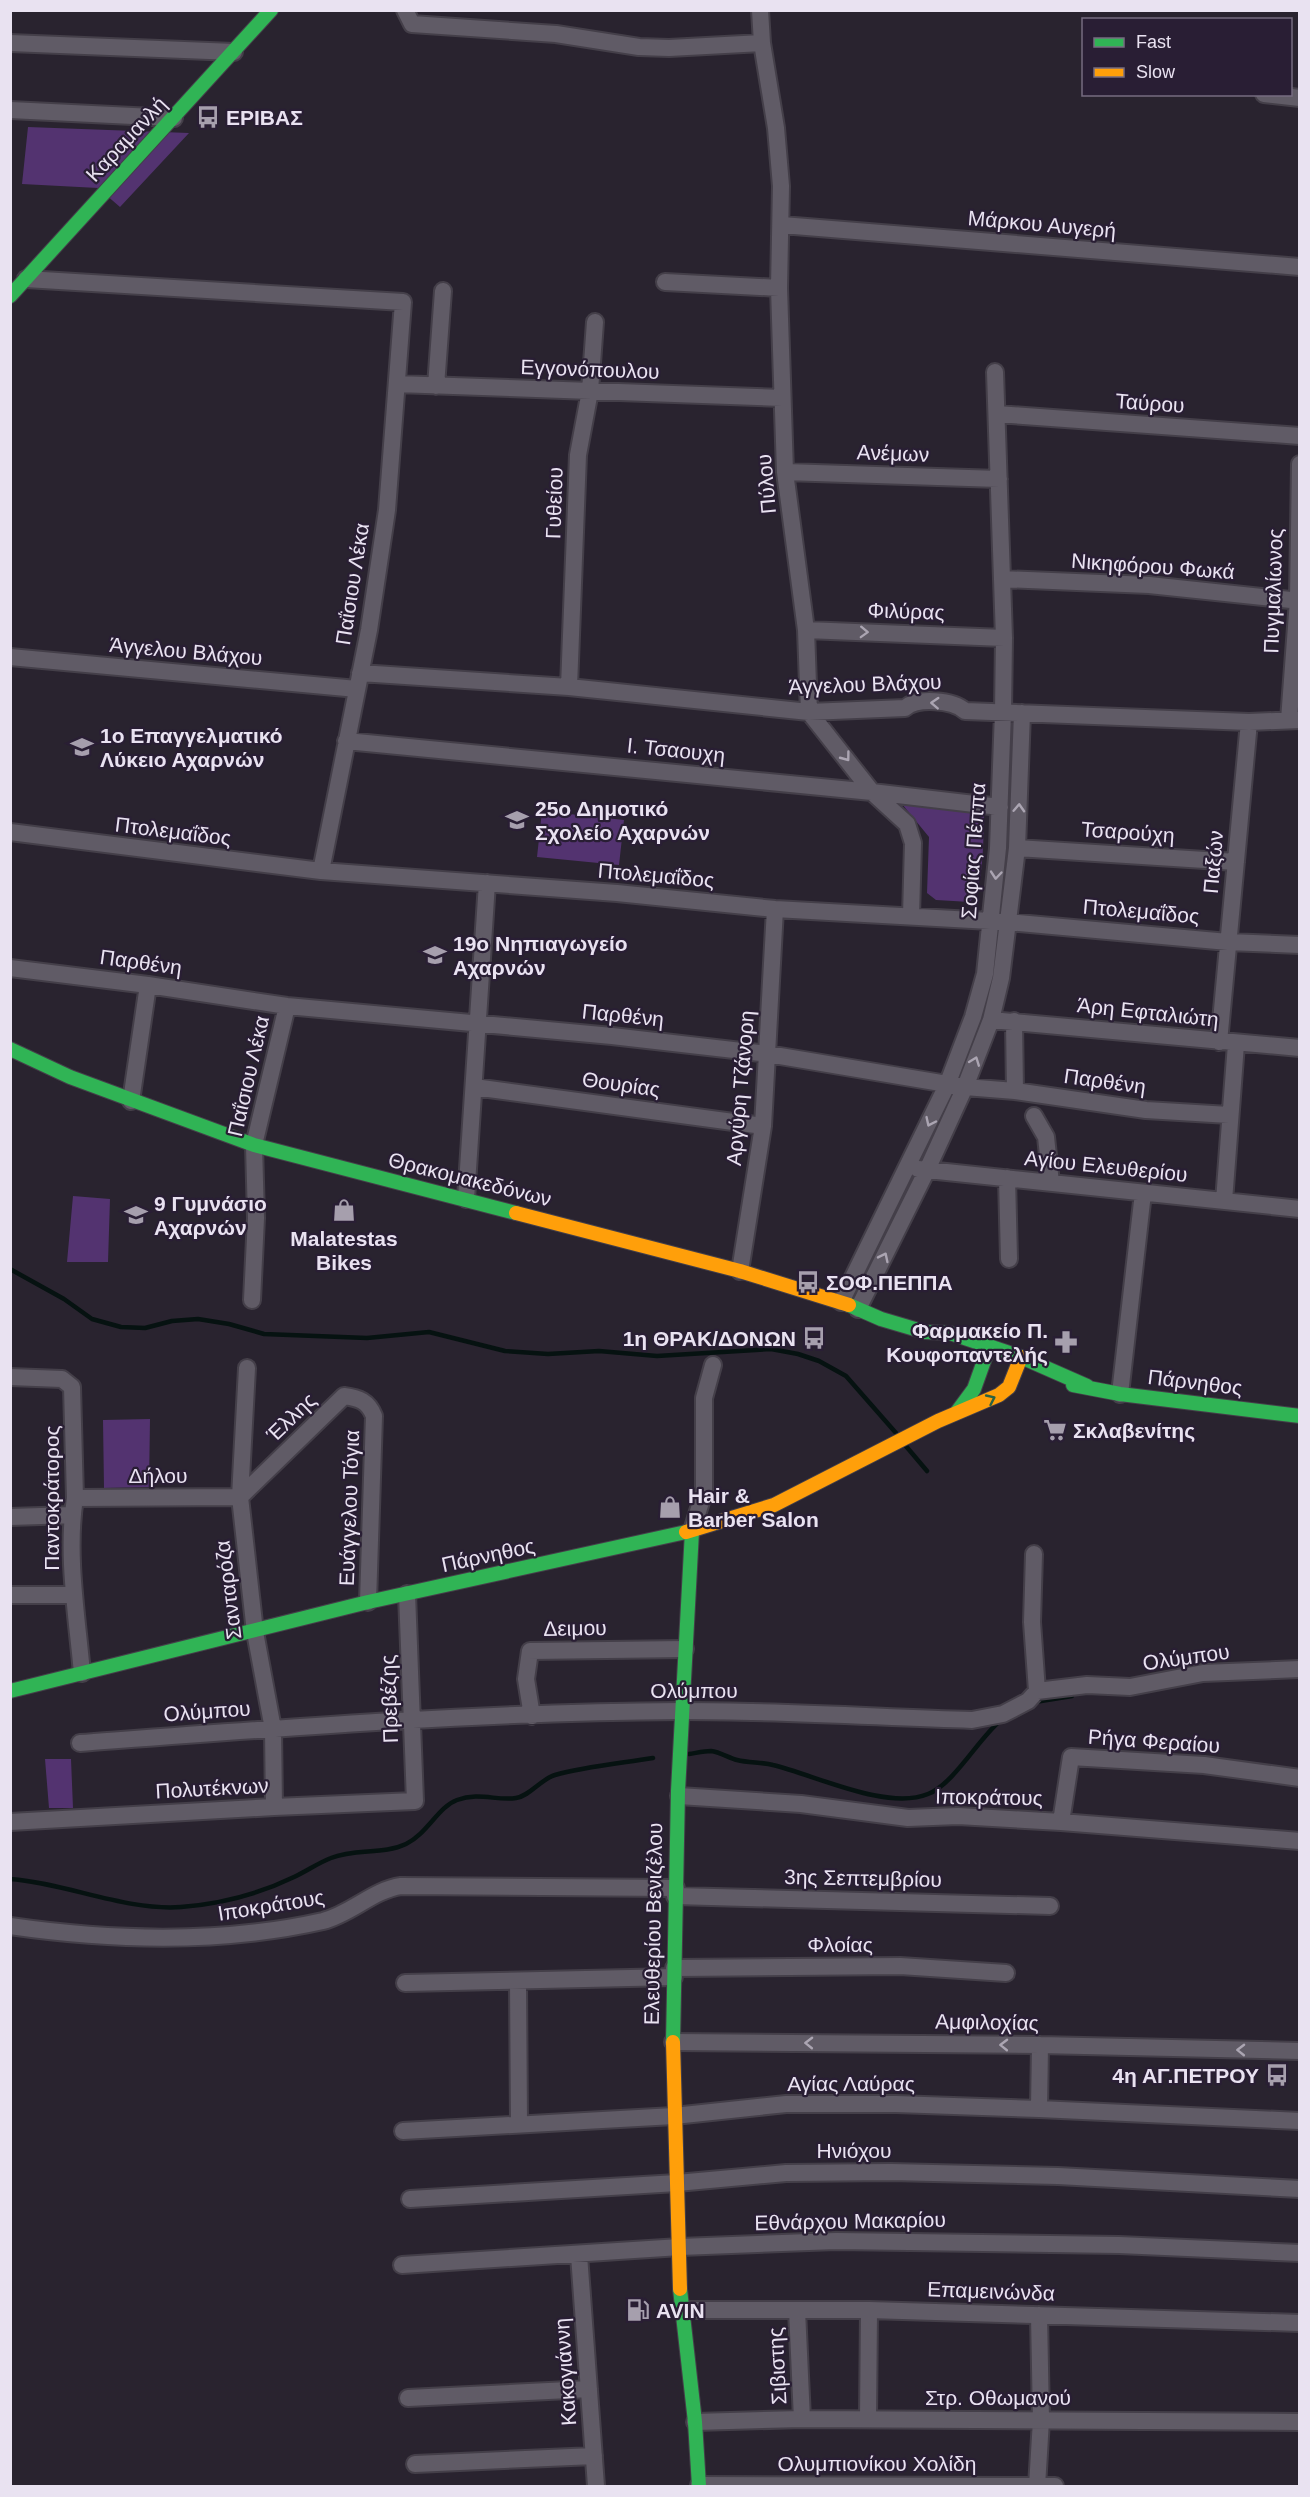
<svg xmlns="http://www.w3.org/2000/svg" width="1310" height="2497" font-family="Helvetica,sans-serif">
  <rect width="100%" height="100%" fill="#29232f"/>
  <path fill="#533370" d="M 28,127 L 189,133 L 120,207 L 98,188 L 22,184 Z
    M 902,804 L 984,814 C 983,835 985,887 970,902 L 936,900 L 927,893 L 929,837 Z
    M 542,811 L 624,820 L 619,865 L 537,857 Z
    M 73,1196 L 110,1199 L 108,1262 L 67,1262 Z
    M 150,1419 L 149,1487 L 104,1488 L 103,1420 Z
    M 45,1759 L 71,1759 L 73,1808 L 49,1808 Z"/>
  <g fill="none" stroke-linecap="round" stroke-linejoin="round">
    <path stroke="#061211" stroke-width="4.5" d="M 10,1269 L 64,1299 L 92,1319 L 121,1327 L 145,1328 L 172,1321 L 198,1319 L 229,1324 L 264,1334 L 367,1338 L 429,1332 L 505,1351 L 548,1354 L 599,1351 L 657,1356 L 771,1349 L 798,1354 L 819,1361 L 846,1376 L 896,1433
      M 905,1445 L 927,1471
      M 1035,1702 L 1072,1696
      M 689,1754 C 696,1753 704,1751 711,1751 C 720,1752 729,1758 737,1760 C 749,1763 762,1762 773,1765 C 815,1775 887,1811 928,1794 C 954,1784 978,1739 1001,1720
      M 10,1879 C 66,1883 125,1911 181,1907 C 220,1904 259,1894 294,1877 C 307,1871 318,1863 331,1858 C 355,1848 383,1855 406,1844 C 428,1833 438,1807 457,1800 C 479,1792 497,1801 516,1798 C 530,1796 541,1779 555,1775 C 583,1767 623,1763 653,1758"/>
    <g stroke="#443f49" stroke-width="20">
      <path id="street" d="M 405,10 L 412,24 L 556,34 L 639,47 L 669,48 L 762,43
        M 760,10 L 762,43 L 776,128 L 781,186 L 779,288 L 785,472 L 806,630 L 809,712 L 872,792 L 907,824 L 913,843 L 911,916
        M 10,43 L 234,52
        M 1264,94 L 1300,98
        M 10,110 L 174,118
        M 782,225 L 1300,267
        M 26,279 L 403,302 L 387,510 L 369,630 L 321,871
        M 665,282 L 779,288
        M 397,384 L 782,398
        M 436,386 L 443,291
        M 997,414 L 1300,436
        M 785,472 L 999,479
        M 1002,579 L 1149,585 L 1300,601
        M 806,630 L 1004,638
        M 10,657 L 357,689
        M 360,673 L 569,687 L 809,712 L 905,708 C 917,697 953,700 965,711 L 1249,722 L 1300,720
        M 569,687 L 578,455 L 590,391 L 595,322
        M 1289,720 L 1298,600 L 1300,464
        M 346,741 L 872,792 L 1000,807
        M 10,832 L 321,871 L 617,893 L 775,909 L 1008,922 L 1228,942 L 1300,945
        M 1017,848 L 1236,862
        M 10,968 L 148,985 L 287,1006 L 612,1036 L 768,1054 L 965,1087 L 1015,1091 L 1146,1110 L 1229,1115
        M 991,1020 L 1300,1048
        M 1014,1021 L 1015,1091
        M 1219,1042 L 1249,722
        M 474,1087 L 763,1126
        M 131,1101 L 148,985
        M 1034,1116 L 1046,1137 L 1051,1183
        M 918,1169 L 1300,1209
        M 1007,1178 L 1009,1259
        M 466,1199 L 487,883
        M 1224,1201 L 1236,1044
        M 740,1271 L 763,1126 L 775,909
        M 252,1300 L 256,1218 L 254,1145 L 287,1006
        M 841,1302 L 947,1085 L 973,1017 L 985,974 L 998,848 L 1003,712 L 1004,638 L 995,372
        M 858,1309 L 927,1170 L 965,1087 L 991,1020 L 1001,978 L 1017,848 L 1022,713
        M 247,1368 L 240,1497 L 255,1632 L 273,1729 L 274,1807
        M 10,1377 L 62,1379 L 72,1387 L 75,1498 C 66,1553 77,1617 82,1673
        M 1120,1394 L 1143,1193
        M 75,1498 L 240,1497 L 344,1396 C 359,1398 368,1401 374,1416 L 368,1602
        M 10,1517 L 72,1515
        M 692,1531 L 704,1492 L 704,1398 L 713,1365
        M 1034,1554 L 1032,1622 L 1037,1691
        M 10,1595 L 74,1595
        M 532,1716 L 526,1679 L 530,1651 L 685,1649
        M 80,1743 C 280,1728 481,1712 682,1711 C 779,1711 876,1717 972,1720 L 1003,1714 L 1028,1701 L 1037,1691 L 1087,1685 L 1130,1687 L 1203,1673 L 1300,1669
        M 679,1796 L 801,1804 L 908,1818 L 958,1816 L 1061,1822 L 1300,1841
        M 10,1822 L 274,1807 L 415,1801 L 407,1594
        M 1061,1822 L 1071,1757 L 1204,1765 L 1300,1778
        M 675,1896 L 1050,1906
        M 10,1926 C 114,1941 221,1944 323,1921 C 351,1914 373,1890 401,1886 L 676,1888
        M 674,1968 L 900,1966 L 1006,1973
        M 518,1981 L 519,2125
        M 405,1983 L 674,1977
        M 673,2042 L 1040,2045 L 1300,2051
        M 1039,2109 L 1040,2045
        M 403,2131 L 674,2116 L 786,2104 L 896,2104 L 1039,2109 L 1300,2121
        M 410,2199 L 677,2183 L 786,2173 L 891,2172 L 1058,2176 L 1300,2189
        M 579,2255 L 596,2486
        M 402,2265 L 680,2247 L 836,2241 L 1119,2245 L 1300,2253
        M 682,2310 L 869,2310 L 1300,2323
        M 797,2310 L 802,2419
        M 408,2398 L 589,2389
        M 868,2419 L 869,2310
        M 695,2422 L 802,2419 L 1300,2422
        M 415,2464 L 594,2456
        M 699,2485 L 1055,2486
        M 1037,2486 L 1041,2420 L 1039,2315"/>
    </g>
    <g stroke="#443f49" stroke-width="16">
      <path id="fast" d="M 10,296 L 271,10
        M 10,1049 L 70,1077 L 254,1145 L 516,1213
        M 849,1305 L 881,1319 L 925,1332 L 950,1333 L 1021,1357 L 1087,1386
        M 1073,1385 L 1120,1394 L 1300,1416
        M 957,1412 L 974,1389 L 989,1347
        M 10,1691 L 368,1602 L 686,1532
        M 673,2042 L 678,1791 L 692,1531
        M 680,2289 L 695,2422 L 699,2486"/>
    </g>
    <g stroke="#443f49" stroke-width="16">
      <path id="slow" d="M 516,1213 L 740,1271 L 849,1305
        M 686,1532 L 774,1505 L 938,1421 L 999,1395 L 1009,1387 L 1021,1357
        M 673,2042 L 680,2289"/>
    </g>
    <use href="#street" stroke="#605b66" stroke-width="16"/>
    <use href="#fast" stroke="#30b455" stroke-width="14"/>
    <use href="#slow" stroke="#ff9f0a" stroke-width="14"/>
  </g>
  <defs><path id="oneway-chevron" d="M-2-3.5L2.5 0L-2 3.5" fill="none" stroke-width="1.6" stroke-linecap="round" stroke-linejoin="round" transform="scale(1.5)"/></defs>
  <g stroke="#aba5b2">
    <use href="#oneway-chevron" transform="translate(864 632) rotate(2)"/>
    <use href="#oneway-chevron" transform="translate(935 703) rotate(-177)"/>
    <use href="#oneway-chevron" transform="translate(846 757) rotate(53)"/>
    <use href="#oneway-chevron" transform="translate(1019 808) rotate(-87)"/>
    <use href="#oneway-chevron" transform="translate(996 875) rotate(95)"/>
    <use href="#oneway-chevron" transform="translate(975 1061) rotate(-69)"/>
    <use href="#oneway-chevron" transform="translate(930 1122) rotate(115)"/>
    <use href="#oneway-chevron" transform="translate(884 1257) rotate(-64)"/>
    <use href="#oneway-chevron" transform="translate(809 2043) rotate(-179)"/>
    <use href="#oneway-chevron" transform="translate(1004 2045) rotate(-179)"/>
    <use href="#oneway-chevron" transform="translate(1241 2050) rotate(-179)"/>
  </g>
  <use stroke="#2c6243" href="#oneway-chevron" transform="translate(991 1399) rotate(-25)"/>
  <defs>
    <g id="bus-bare" transform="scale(1.8)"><path d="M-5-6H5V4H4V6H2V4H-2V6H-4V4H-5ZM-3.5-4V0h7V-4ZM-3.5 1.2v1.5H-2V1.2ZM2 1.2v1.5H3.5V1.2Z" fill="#a69fad" stroke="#291e34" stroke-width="2.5" paint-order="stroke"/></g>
    <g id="school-bare" transform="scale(1.8)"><path d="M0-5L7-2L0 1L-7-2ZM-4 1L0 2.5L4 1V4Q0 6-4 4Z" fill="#a69fad" stroke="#291e34" stroke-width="2.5" paint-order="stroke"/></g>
    <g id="shop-bare" transform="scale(1.8)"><path d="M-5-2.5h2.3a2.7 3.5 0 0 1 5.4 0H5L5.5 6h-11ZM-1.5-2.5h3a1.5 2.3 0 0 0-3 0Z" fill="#a69fad" stroke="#291e34" stroke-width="2.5" paint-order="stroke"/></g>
    <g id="pharmacy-bare" transform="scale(1.8)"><path d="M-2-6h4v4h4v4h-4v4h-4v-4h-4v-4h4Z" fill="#a69fad" stroke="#291e34" stroke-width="2.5" paint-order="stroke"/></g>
    <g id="supermarket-bare" transform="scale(1.8)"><path d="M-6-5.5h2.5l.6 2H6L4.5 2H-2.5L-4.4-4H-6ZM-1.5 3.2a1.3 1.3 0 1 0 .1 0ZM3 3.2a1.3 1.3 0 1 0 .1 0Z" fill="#a69fad" stroke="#291e34" stroke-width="2.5" paint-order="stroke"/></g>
    <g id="fuel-bare" transform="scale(1.8)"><path d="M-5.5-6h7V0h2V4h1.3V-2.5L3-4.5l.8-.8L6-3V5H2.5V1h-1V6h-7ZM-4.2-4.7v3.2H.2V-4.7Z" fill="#a69fad" stroke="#291e34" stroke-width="2.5" paint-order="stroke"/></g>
  </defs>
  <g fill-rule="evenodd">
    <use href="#bus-bare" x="208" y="117"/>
    <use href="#school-bare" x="82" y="747"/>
    <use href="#school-bare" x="517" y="820"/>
    <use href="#school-bare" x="435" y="955"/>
    <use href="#shop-bare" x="344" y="1210"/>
    <use href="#school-bare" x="136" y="1215"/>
    <use href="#bus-bare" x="808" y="1282"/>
    <use href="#bus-bare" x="814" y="1338"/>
    <use href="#pharmacy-bare" x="1066" y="1342"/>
    <use href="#supermarket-bare" x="1055" y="1430"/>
    <use href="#shop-bare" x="670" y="1507"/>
    <use href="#bus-bare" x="1277" y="2075"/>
    <use href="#fuel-bare" x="638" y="2310"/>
  </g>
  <g text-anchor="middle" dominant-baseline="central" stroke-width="4.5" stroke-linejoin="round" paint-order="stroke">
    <g font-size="21" font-weight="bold" fill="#e9e2f1" stroke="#291e34" text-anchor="start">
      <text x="226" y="117">ΕΡΙΒΑΣ</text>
      <text x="100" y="735">1ο Επαγγελματικό<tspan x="100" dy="24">Λύκειο Αχαρνών</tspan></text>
      <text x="535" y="808">25ο Δημοτικό<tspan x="535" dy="24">Σχολείο Αχαρνών</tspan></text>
      <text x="453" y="943">19ο Νηπιαγωγείο<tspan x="453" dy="24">Αχαρνών</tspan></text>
      <text x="154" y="1203">9 Γυμνάσιο<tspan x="154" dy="24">Αχαρνών</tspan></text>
      <text x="344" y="1238" text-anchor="middle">Malatestas<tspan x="344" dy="24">Bikes</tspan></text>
      <text x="826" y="1282">ΣΟΦ.ΠΕΠΠΑ</text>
      <text x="1048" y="1330" text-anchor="end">Φαρμακείο Π.<tspan x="1048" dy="24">Κουφοπαντελής</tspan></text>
      <text x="796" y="1338" text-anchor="end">1η ΘΡΑΚ/ΔΟΝΩΝ</text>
      <text x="1073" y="1430">Σκλαβενίτης</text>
      <text x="688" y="1495">Hair &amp;<tspan x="688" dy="24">Barber Salon</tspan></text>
      <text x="1259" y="2075" text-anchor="end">4η ΑΓ.ΠΕΤΡΟΥ</text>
      <text x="656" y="2310">AVIN</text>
    </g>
    <g font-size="21" fill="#e9e2f1" stroke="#291e34">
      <text transform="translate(126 139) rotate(-47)">Καραμανλή</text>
      <text transform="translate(1042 224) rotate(5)">Μάρκου Αυγερή</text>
      <text transform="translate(590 369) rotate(2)">Εγγονόπουλου</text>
      <text transform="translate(1150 403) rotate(4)">Ταύρου</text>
      <text transform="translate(893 453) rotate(2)">Ανέμων</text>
      <text transform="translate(766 484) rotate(-95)">Πύλου</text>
      <text transform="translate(554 503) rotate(-88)">Γυθείου</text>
      <text transform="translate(1153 566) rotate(4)">Νικηφόρου Φωκά</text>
      <text transform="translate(352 584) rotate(-81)">Παΐσιου Λέκα</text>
      <text transform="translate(1273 591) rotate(-88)">Πυγμαλίωνος</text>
      <text transform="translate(906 611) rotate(2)">Φιλύρας</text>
      <text transform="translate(186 651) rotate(5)">Άγγελου Βλάχου</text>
      <text transform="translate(865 684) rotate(-2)">Άγγελου Βλάχου</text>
      <text transform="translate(676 750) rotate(6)">Ι. Τσαουχη</text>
      <text transform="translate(173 831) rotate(7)">Πτολεμαΐδος</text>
      <text transform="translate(1128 832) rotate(4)">Τσαρούχη</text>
      <text transform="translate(973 851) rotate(-86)">Σοφίας Πέππα</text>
      <text transform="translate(1213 862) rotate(-85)">Παξών</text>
      <text transform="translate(656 875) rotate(5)">Πτολεμαΐδος</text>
      <text transform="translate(1141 911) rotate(5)">Πτολεμαΐδος</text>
      <text transform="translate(141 962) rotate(8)">Παρθένη</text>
      <text transform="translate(1148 1012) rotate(6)">Άρη Εφταλιώτη</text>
      <text transform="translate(623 1015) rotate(6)">Παρθένη</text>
      <text transform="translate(248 1076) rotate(-77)">Παΐσιου Λέκα</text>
      <text transform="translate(1105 1081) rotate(8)">Παρθένη</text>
      <text transform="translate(621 1084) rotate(8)">Θουρίας</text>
      <text transform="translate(740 1088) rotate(-85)">Αργύρη Τζάνορη</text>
      <text transform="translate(1106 1166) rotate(6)">Αγίου Ελευθερίου</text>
      <text transform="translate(470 1179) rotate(14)">Θρακομακεδόνων</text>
      <text transform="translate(1195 1382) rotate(7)">Πάρνηθος</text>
      <text transform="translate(291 1417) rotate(-44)">Έλλης</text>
      <text x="158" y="1475">Δήλου</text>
      <text transform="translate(51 1498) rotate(-90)">Παντοκράτορος</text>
      <text transform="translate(349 1508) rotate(-88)">Ευάγγελου Τόγια</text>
      <text transform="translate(488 1555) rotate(-12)">Πάρνηθος</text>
      <text transform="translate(228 1590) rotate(-97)">Σανταρόζα</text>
      <text transform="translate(575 1628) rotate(-1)">Δειμου</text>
      <text transform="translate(1186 1657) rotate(-8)">Ολύμπου</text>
      <text x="694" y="1690">Ολύμπου</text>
      <text transform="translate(389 1699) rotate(-92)">Πρεβέζης</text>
      <text transform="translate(207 1711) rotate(-4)">Ολύμπου</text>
      <text transform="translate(1154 1741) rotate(4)">Ρήγα Φεραίου</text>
      <text transform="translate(212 1788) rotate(-3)">Πολυτέκνων</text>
      <text transform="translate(989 1797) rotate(1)">Ιποκράτους</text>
      <text transform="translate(863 1878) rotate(1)">3ης Σεπτεμβρίου</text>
      <text transform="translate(271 1905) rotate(-9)">Ιποκράτους</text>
      <text transform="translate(653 1924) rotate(-89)">Ελευθερίου Βενιζέλου</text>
      <text x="840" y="1944">Φλοίας</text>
      <text transform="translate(987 2022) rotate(1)">Αμφιλοχίας</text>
      <text x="851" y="2083">Αγίας Λαύρας</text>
      <text x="854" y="2150">Ηνιόχου</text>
      <text transform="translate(850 2221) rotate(-1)">Εθνάρχου Μακαρίου</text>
      <text transform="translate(991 2291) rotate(2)">Επαμεινώνδα</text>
      <text transform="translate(777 2366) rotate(-93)">Σιβιστης</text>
      <text transform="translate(565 2372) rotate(-94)">Κακογιάννη</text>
      <text x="998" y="2397">Στρ. Οθωμανού</text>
      <text x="877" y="2463">Ολυμπιονίκου Χολίδη</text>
    </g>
  </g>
  <rect width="1310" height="2497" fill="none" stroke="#e9e2f1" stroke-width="24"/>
  <rect x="1082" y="18" width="210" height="78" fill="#291e34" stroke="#766c80" stroke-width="1.5"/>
  <rect x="1094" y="38" width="30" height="9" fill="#30b455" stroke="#766c80" stroke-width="1.5"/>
  <text x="1136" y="48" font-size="18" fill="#e9e2f1">Fast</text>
  <rect x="1094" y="68" width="30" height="9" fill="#ff9f0a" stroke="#766c80" stroke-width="1.5"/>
  <text x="1136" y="78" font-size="18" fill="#e9e2f1">Slow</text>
</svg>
